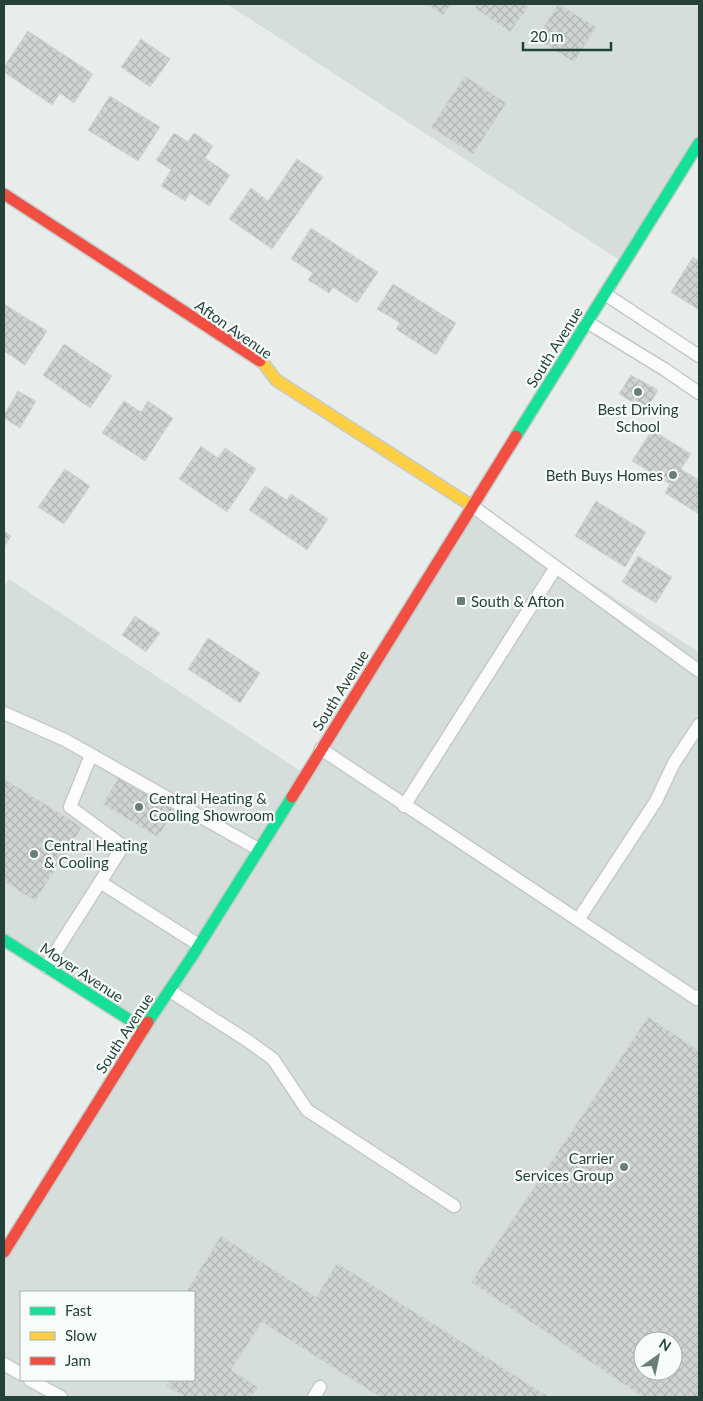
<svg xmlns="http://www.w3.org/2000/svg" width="703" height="1401" font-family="Lato,sans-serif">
  <defs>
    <pattern id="building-cross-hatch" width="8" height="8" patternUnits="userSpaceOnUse" patternTransform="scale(1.25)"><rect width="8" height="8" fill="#cfd4d2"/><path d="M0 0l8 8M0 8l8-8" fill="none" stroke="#b2b7b5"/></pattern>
  </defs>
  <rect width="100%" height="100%" fill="#e8edeb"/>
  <path fill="#d6dedb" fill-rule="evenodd" d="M 227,4 L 699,4 L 699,143 L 624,263 Z
    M 472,506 L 699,652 L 699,1397 L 4,1397 L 4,1252 L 144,1029 L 4,940 L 4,587 L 9,579 L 305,774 ZM 21,1292 L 194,1292 L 194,1380 L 21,1380 ZM 643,1341 L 673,1341 L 673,1371 L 643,1371 Z"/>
  <path fill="url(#building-cross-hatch)" stroke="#d1d6d4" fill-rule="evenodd" d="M 427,4 L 451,4 L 443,15 Z
    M 478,4 L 523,4 L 528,7 L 510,32 L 475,8 Z
    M 558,4 L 596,27 L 574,62 L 537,39 Z
    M 28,31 L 93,74 L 74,103 L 60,93 L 52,105 L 4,72 L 4,67 Z
    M 141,39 L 170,59 L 150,87 L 121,67 Z
    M 465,76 L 506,103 L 473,154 L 431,127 Z
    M 110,96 L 160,127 L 138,161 L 88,130 Z
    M 174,133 L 188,142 L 194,133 L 213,146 L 205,158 L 230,175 L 209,206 L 190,193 L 185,201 L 161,186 L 171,170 L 156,160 Z
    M 297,159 L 323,177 L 272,249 L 229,219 L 251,188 L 268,201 Z
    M 311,228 L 378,272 L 357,303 L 333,287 L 329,293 L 308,280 L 313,273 L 291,259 Z
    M 693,257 L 699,261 L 699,310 L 671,292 Z
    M 393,284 L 456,323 L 436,355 L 396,329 L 400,323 L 377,309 Z
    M 4,304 L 47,331 L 25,365 L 4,351 Z
    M 64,344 L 112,376 L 90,408 L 43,375 Z
    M 631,375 L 658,390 L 646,410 L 619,394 Z
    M 18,391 L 36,401 L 20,428 L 4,418 L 4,415 Z
    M 124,401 L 141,412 L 148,401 L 173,418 L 145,461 L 102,433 Z
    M 652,430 L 691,454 L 681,469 L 699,480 L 699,514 L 665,493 L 670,484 L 632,461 Z
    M 201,446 L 218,458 L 225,448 L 256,469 L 227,512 L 179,479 Z
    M 65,469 L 90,486 L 64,524 L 38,507 Z
    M 265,486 L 287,500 L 291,494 L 328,519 L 307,550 L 249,510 Z
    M 596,501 L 646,532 L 625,567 L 575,536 Z
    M 4,531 L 11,536 L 4,547 Z
    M 638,556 L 672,577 L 656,603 L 622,582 Z
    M 135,616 L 160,633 L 146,652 L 122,635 Z
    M 208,638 L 260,673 L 240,703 L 188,669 Z
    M 119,777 L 174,810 L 158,837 L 103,804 Z
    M 4,779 L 82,827 L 35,901 L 4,881 Z
    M 648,1017 L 699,1051 L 699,1397 L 643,1397 L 471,1282 ZM 643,1341 L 673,1341 L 673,1371 L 643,1371 Z
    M 221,1236 L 316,1297 L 337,1263 L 549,1397 L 380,1397 L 262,1322 L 231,1370 L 258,1387 L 251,1397 L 185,1397 L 166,1386 L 170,1380 L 194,1380 L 194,1292 L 186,1292 Z"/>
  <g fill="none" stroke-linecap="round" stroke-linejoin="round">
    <g stroke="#c5cac8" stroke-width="15">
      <path id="lane" d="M 605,294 L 699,356
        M 587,322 L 664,369 L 699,393
        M 472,506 L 699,671
        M 4,713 L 65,740 L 258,849
        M 321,749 L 697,999 L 699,996
        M 404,806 L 556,567
        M 100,882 L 199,945
        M 578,920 L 656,801 L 674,763 L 699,725
        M 46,967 L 123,846 L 70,807 L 91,755
        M 170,991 L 248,1041 L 273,1059 L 307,1110 L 454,1206
        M 4,1364 L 21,1374
        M 30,1380 L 61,1397
        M 314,1397 L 320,1387"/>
    </g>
    <g stroke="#c3cbc8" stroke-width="14">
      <path id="fast" d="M 516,436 L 699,143
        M 4,940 L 144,1029
        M 148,1022 L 191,958 L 292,797"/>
    </g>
    <g stroke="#c3cbc8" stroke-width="14">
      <path id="slow" d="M 260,361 L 264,364 L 276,380 L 472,506"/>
    </g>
    <g stroke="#c3cbc8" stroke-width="14">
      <path id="jam" d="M 4,194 L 260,361
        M 292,797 L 516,436
        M 4,1252 L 148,1022"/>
    </g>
    <use href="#lane" stroke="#fcfcfc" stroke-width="12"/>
    <use href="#fast" stroke="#16e098" stroke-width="11"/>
    <use href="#slow" stroke="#ffcf43" stroke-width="11"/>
    <use href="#jam" stroke="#f24e42" stroke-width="11"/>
  </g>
  <g fill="#697e78" stroke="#f7fbf9" stroke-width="2">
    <circle cx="638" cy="392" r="5"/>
    <circle cx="673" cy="475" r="5"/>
    <rect x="456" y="596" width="10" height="10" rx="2.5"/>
    <circle cx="139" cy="807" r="5"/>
    <circle cx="34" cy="854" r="5"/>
    <circle cx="624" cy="1167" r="5"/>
  </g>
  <g text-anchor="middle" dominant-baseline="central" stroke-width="4.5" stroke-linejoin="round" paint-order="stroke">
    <g font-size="15" fill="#24423a" stroke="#f7fbf9">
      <text transform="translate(234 329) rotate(35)">Afton Avenue</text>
      <text transform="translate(554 347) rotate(-58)">South Avenue</text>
      <text transform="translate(340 690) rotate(-58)">South Avenue</text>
      <text transform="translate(82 972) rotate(33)">Moyer Avenue</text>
      <text transform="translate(124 1033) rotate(-57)">South Avenue</text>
    </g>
    <g font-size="15" fill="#24423a" stroke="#f7fbf9" text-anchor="start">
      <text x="638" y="409" text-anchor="middle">Best Driving<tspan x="638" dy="17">School</tspan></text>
      <text x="663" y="475" text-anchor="end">Beth Buys Homes</text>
      <text x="471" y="601">South &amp; Afton</text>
      <text x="149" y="798">Central Heating &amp;<tspan x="149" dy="17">Cooling Showroom</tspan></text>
      <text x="44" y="845">Central Heating<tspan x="44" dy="17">&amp; Cooling</tspan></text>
      <text x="614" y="1158" text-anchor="end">Carrier<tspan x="614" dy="17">Services Group</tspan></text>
    </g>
  </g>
  <rect width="703" height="1401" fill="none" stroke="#24423a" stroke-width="10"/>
  <rect x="20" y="1291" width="175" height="90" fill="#f7fbf9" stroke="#a3b1ad"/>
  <rect x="30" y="1307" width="25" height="8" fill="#16e098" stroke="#a3b1ad"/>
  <text x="65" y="1316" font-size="15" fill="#24423a">Fast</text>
  <rect x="30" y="1332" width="25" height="8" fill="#ffcf43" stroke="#a3b1ad"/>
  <text x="65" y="1341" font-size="15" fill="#24423a">Slow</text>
  <rect x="30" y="1357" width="25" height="8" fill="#f24e42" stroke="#a3b1ad"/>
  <text x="65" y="1366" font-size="15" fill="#24423a">Jam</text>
  <g transform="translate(658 1356) rotate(33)"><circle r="24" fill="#f7fbf9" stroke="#a3b1ad"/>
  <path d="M0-4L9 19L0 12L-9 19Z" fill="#697e78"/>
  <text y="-8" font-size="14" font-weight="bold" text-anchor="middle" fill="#24423a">N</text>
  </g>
  <path d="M523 42v8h88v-8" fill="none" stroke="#24423a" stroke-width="2.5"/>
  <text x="530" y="42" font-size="15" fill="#24423a" stroke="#f7fbf9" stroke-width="4" paint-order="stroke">20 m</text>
</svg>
